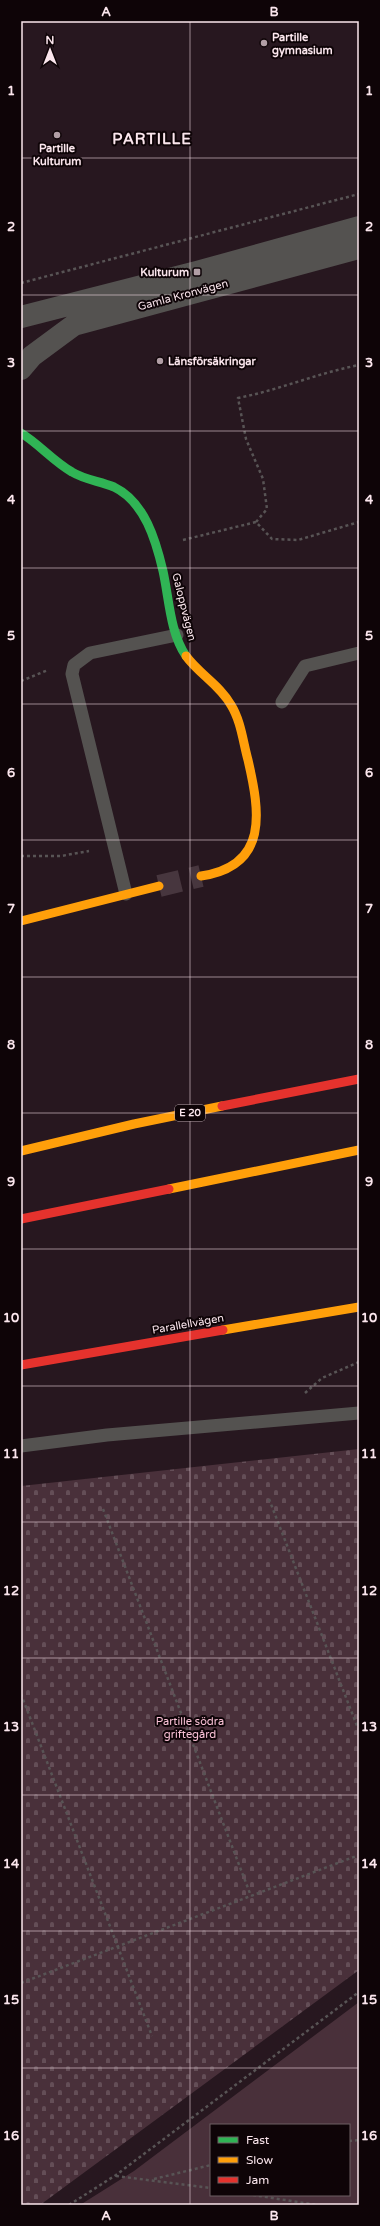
<svg xmlns="http://www.w3.org/2000/svg" width="380" height="2226" font-family="'Varela Round',sans-serif">
  <defs>
    <pattern id="cemetery-stones" width="16" height="16" patternUnits="userSpaceOnUse"><rect width="16" height="16" fill="#49303a"/><path d="M2 7V4a2 2 0 0 1 4 0v3zM10 15v-3a2 2 0 0 1 4 0v3z" fill="#644e57"/></pattern>
  </defs>
  <rect width="100%" height="100%" fill="#27171f"/>
  <path fill="#49303a" fill-rule="evenodd" d="M 359,2002 L 359,2205 L 80,2205 L 134,2171 ZM 211,2125 L 349,2125 L 349,2195 L 211,2195 Z"/>
  <path fill="url(#cemetery-stones)" d="M 359,1449 L 359,1970 L 40,2205 L 21,2205 L 21,1486 Z"/>
  <g fill="none" stroke-linecap="round" stroke-linejoin="round">
    <path stroke="#47363e" stroke-width="22" stroke-dasharray="22 11" stroke-linecap="butt" d="M 159,886 L 201,876"/>
    <path stroke="#585455" stroke-width="2.5" stroke-dasharray="3 3" stroke-linecap="butt" d="M 21,283 L 359,194
      M 256,522 L 267,509 L 263,479 L 246,439 L 238,398 C 279,390 318,373 359,365
      M 183,540 L 256,522 L 272,539 L 298,540 L 359,522
      M 21,681 L 48,670
      M 21,856 L 61,856 L 89,851
      M 305,1393 L 322,1378 L 359,1362
      M 269,1499 L 359,1731
      M 103,1509 L 251,1896
      M 21,1694 L 152,2036
      M 21,1983 L 359,1855
      M 349,2141 L 359,2140
      M 116,2176 L 211,2188
      M 154,2179 L 211,2165
      M 253,2195 L 317,2205
      M 69,2205 L 116,2175 L 359,1992"/>
    <path stroke="#545250" stroke-width="13" d="M 282,702 L 305,666 L 359,653
      M 126,894 L 72,674 L 74,665 L 90,653 L 177,635
      M 21,1446 L 107,1435 L 359,1413"/>
    <path stroke="#545250" stroke-width="22" d="M 21,317 L 197,272 L 359,227
      M 21,369 L 32,356 L 74,325 L 359,248"/>
    <path stroke="#30b455" stroke-width="9" d="M 21,433 C 39,444 53,461 72,472 C 85,480 100,481 114,487 C 145,502 156,541 163,571 C 169,598 170,633 186,656"/>
    <path stroke="#ff9f0a" stroke-width="9" d="M 186,656 C 199,674 220,685 231,705 C 241,721 243,742 248,760 C 260,812 269,866 201,876
      M 21,921 L 159,886
      M 21,1151 L 134,1124 L 222,1106
      M 169,1189 L 359,1150
      M 223,1330 L 359,1307"/>
    <path stroke="#e5322d" stroke-width="9" d="M 222,1106 L 359,1079
      M 21,1219 L 169,1189
      M 21,1365 L 223,1330"/>
  </g>
  <path fill="none" stroke="#fbe6ed" stroke-width="1" stroke-opacity="0.55" d="M 190,21 L 190,2205M 21,158 L 359,158M 21,295 L 359,295M 21,431 L 359,431M 21,568 L 359,568M 21,704 L 359,704M 21,840 L 359,840M 21,977 L 359,977M 21,1113 L 359,1113M 21,1249 L 359,1249M 21,1386 L 359,1386M 21,1522 L 359,1522M 21,1658 L 359,1658M 21,1795 L 359,1795M 21,1931 L 359,1931M 21,2068 L 359,2068"/>
  <g fill="#b19ea5" stroke="#0e0407" stroke-width="1.5">
    <circle cx="264" cy="43" r="4"/>
    <circle cx="57" cy="135" r="4"/>
    <rect x="193" y="268" width="8" height="8" rx="2"/>
    <circle cx="160" cy="361" r="4"/>
  </g>
  <g text-anchor="middle" dominant-baseline="central" stroke-width="4" stroke-linejoin="round" paint-order="stroke">
    <rect fill="#0e0407" stroke="#b4a2a8" stroke-width="1" x="175" y="1105" width="30" height="16" rx="3"/>
    <g font-size="10" font-weight="bold" fill="#fbe6ed">
      <text x="190" y="1113">E 20</text>
    </g>
    <g font-size="11" font-weight="bold" fill="#fbe6ed" stroke="#0e0407" text-anchor="start">
      <text x="272" y="37">Partille<tspan x="272" dy="13">gymnasium</tspan></text>
      <text x="57" y="148" text-anchor="middle">Partille<tspan x="57" dy="13">Kulturum</tspan></text>
      <text x="189" y="272" text-anchor="end">Kulturum</text>
      <text x="168" y="361">Länsförsäkringar</text>
    </g>
    <g font-size="11" fill="#fbe6ed" stroke="#0e0407">
      <text transform="translate(183 295) rotate(-15)">Gamla Kronvägen</text>
      <text transform="translate(184 607) rotate(76)">Galoppvägen</text>
      <text transform="translate(188 1324) rotate(-10)">Parallellvägen</text>
    </g>
    <g font-size="11" fill="#fbc2d7" stroke="#0e0407">
      <text x="190" y="1721">Partille södra<tspan x="190" dy="13">griftegård</tspan></text>
    </g>
    <g font-size="15" font-weight="bold" letter-spacing="1" fill="#fbe6ed" stroke="#0e0407">
      <text x="152" y="139">PARTILLE</text>
    </g>
  </g>
  <rect width="380" height="2226" fill="none" stroke="#0e0407" stroke-width="44"/>
  <rect x="210" y="2124" width="140" height="72" fill="#0e0407" stroke="#6d5e63"/>
  <rect x="218" y="2137" width="20" height="6" fill="#30b455" stroke="#6d5e63"/>
  <text x="246" y="2144" font-size="12" fill="#fbe6ed">Fast</text>
  <rect x="218" y="2157" width="20" height="6" fill="#ff9f0a" stroke="#6d5e63"/>
  <text x="246" y="2164" font-size="12" fill="#fbe6ed">Slow</text>
  <rect x="218" y="2177" width="20" height="6" fill="#e5322d" stroke="#6d5e63"/>
  <text x="246" y="2184" font-size="12" fill="#fbe6ed">Jam</text>
  <g transform="translate(50 50)" stroke="#0e0407" stroke-width="3" paint-order="stroke">
  <path d="M0-3L7 15L0 10L-7 15Z" fill="#fbe6ed"/>
  <text y="-6" font-size="11" font-weight="bold" text-anchor="middle" fill="#fbe6ed">N</text>
  </g>
  <rect x="22" y="22" width="336" height="2182" fill="none" stroke="#fbe6ed" stroke-width="1.5"/>
  <g font-size="13" text-anchor="middle" font-weight="bold" fill="#fbe6ed">
    <text x="106" y="16">A</text>
    <text x="274" y="16">B</text>
    <text x="11" y="95">1</text>
    <text x="369" y="95">1</text>
    <text x="11" y="231">2</text>
    <text x="369" y="231">2</text>
    <text x="11" y="367">3</text>
    <text x="369" y="367">3</text>
    <text x="11" y="504">4</text>
    <text x="369" y="504">4</text>
    <text x="11" y="640">5</text>
    <text x="369" y="640">5</text>
    <text x="11" y="777">6</text>
    <text x="369" y="777">6</text>
    <text x="11" y="913">7</text>
    <text x="369" y="913">7</text>
    <text x="11" y="1049">8</text>
    <text x="369" y="1049">8</text>
    <text x="11" y="1186">9</text>
    <text x="369" y="1186">9</text>
    <text x="11" y="1322">10</text>
    <text x="369" y="1322">10</text>
    <text x="11" y="1458">11</text>
    <text x="369" y="1458">11</text>
    <text x="11" y="1595">12</text>
    <text x="369" y="1595">12</text>
    <text x="11" y="1731">13</text>
    <text x="369" y="1731">13</text>
    <text x="11" y="1868">14</text>
    <text x="369" y="1868">14</text>
    <text x="11" y="2004">15</text>
    <text x="369" y="2004">15</text>
    <text x="11" y="2140">16</text>
    <text x="369" y="2140">16</text>
    <text x="106" y="2220">A</text>
    <text x="274" y="2220">B</text>
  </g>
</svg>
